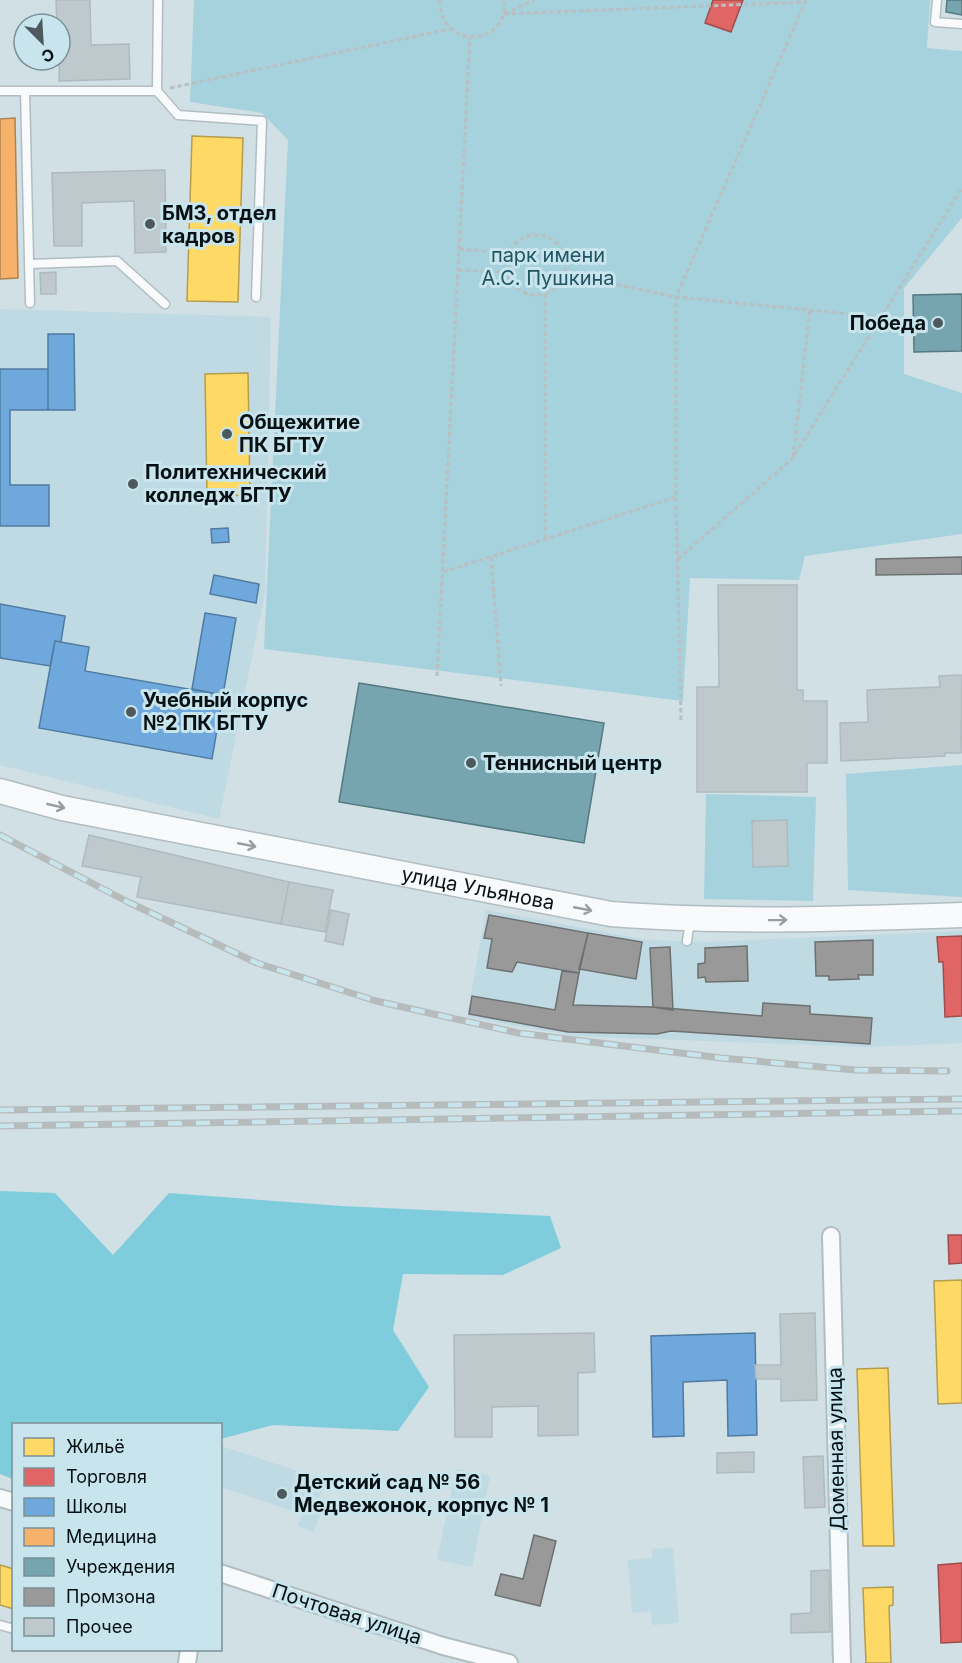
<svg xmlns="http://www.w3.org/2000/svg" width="962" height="1663" font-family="Inter,sans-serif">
  <rect width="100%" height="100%" fill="#d0e0e4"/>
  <path fill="#bfdae2" d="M 0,309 L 271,317 L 265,593 L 219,819 L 0,765 Z
    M 486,910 L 647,940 L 706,942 L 962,931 L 962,1043 L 866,1047 L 576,1036 L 467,1017 Z
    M 221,1446 L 326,1480 L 319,1501 L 324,1503 L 314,1532 L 298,1526 L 302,1514 L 221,1487 Z
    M 456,1469 L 490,1476 L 472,1567 L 437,1560 Z
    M 673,1548 L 679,1623 L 652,1625 L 651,1611 L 632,1613 L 628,1560 L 652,1558 L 652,1549 Z"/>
  <path fill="#a6d2de" d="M 194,0 L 930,0 L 927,48 L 962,51 L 962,218 L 904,288 L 904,374 L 962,393 L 962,534 L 805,556 L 799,580 L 690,578 L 683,701 L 264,649 L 288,140 L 262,113 L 190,102 Z
    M 962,765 L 962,897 L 848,890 L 846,774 Z
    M 706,794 L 816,797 L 813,901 L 704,899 Z"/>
  <path fill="#7fccdd" d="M 0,1191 L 55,1193 L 113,1255 L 169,1193 L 342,1206 L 550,1216 L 561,1248 L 503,1275 L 403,1274 L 393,1330 L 429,1387 L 398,1431 L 273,1425 L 221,1439 L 220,1424 L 14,1424 L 13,1479 L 0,1474 Z"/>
  <path fill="#ffd966" stroke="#b59d4d" stroke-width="1.5" d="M 192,136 L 243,138 L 238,302 L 187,301 Z
    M 248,373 L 250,495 L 207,496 L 205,374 Z
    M 962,1280 L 962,1403 L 938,1404 L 934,1281 Z
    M 888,1368 L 894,1546 L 863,1546 L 857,1369 Z
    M 0,1565 L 14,1569 L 14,1609 L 0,1605 Z
    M 893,1587 L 893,1605 L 889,1606 L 891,1663 L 866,1663 L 863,1588 Z"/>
  <path fill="#e06666" stroke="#9f4c4d" stroke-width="1.5" d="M 713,0 L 743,0 L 731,32 L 705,23 Z
    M 962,936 L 962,1016 L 945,1017 L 943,962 L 939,962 L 937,937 Z
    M 948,1235 L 962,1235 L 962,1263 L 949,1264 Z
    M 962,1563 L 962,1642 L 941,1643 L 938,1565 Z"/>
  <path fill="#6fa8dc" stroke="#507ba0" stroke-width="1.5" d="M 48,334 L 74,334 L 75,410 L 48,410 Z
    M 0,369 L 48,369 L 48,410 L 10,410 L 10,485 L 49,485 L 49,526 L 0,526 Z
    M 228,528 L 229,542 L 212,543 L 211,529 Z
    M 214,575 L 259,584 L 256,603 L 210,594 Z
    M 0,604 L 65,616 L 61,642 L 55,641 L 50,666 L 0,658 Z
    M 205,613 L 236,618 L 223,695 L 192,689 Z
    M 55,641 L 89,647 L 85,671 L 223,695 L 212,759 L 39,728 Z
    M 755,1333 L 757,1435 L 728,1436 L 727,1380 L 683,1382 L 684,1436 L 653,1437 L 651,1336 Z"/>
  <path fill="#f6b26b" stroke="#ae8251" stroke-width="1.5" d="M 15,118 L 18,278 L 0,279 L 0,119 Z"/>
  <path fill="#76a5af" stroke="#557980" stroke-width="1.5" d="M 947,0 L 962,0 L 962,15 L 946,12 Z
    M 962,294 L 962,351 L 914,352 L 913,295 Z
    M 359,683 L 604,723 L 584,843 L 339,802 Z"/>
  <path fill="#999" stroke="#6d7071" stroke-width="1.5" d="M 962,557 L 962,574 L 876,575 L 876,559 Z
    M 489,915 L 588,933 L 579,973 L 517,962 L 512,972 L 487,968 L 492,939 L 484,938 Z
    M 588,933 L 642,942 L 636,979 L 579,969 Z
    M 873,940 L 873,975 L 858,975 L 859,979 L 829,980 L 829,976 L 816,976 L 815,942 Z
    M 747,946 L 748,981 L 706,982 L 705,977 L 698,978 L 698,964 L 705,963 L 705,948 Z
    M 670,947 L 673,1010 L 653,1007 L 650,948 Z
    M 562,971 L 579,973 L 573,1005 L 653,1007 L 762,1016 L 763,1003 L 810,1006 L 810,1014 L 872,1018 L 870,1044 L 671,1031 L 657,1034 L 568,1032 L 469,1014 L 472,996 L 555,1010 Z
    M 534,1535 L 556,1541 L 540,1606 L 495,1595 L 501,1574 L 523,1579 Z"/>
  <path fill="#bdc9cd" stroke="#aebabe" stroke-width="1.5" d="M 56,0 L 90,0 L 91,45 L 129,44 L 130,79 L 59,81 L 60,24 L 57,24 Z
    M 165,170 L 166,252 L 135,253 L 134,201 L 82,203 L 82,246 L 54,246 L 52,173 Z
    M 56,272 L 56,294 L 41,294 L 40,273 Z
    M 718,585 L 797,585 L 797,690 L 803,690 L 803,701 L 827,701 L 827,763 L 807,763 L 807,792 L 697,792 L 697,687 L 719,687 Z
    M 962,675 L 961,753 L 945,753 L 945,756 L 841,761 L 840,723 L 868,722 L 867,690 L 940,687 L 939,676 Z
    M 787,820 L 788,866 L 753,867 L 752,821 Z
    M 89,835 L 289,882 L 281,924 L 137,897 L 141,877 L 82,866 Z
    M 289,882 L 333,890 L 325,932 L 281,924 Z
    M 331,910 L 349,914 L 343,945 L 325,941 Z
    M 815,1313 L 817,1400 L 781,1401 L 781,1379 L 756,1379 L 755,1365 L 781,1365 L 780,1314 Z
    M 594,1333 L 595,1372 L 578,1373 L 578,1435 L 538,1436 L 538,1406 L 492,1407 L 492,1437 L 455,1437 L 454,1335 Z
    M 754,1452 L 754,1472 L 717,1473 L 717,1453 Z
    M 823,1456 L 825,1507 L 805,1508 L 803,1457 Z
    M 829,1570 L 830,1632 L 791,1633 L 791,1614 L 811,1613 L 811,1571 Z"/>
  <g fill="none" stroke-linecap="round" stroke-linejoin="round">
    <g stroke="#b1bdc1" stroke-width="11">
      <path id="lane" d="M 158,0 L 157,91 L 178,115 L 262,121 L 256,297
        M 937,0 L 935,22 L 962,24
        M 0,91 L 157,91
        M 25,91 L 30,303
        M 29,264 L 117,261 L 165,304
        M 687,941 L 690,921
        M 0,1625 L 14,1629"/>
    </g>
    <g stroke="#b1bdc1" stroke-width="20">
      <path id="street" d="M 831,1236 L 842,1663
        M 0,1498 L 14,1502
        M 220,1573 L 443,1646 L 509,1663
        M 187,1663 L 189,1650"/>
    </g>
    <g stroke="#b1bdc1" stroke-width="27">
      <g id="secondary">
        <path id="s1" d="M 0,791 L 62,808 L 611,914 C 728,923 845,919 962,915"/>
      </g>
    </g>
    <path stroke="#babfc1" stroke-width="3" stroke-dasharray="4.5 3" stroke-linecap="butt" d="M 440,0 C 440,52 510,46 504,0
      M 504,14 L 805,2
      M 505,14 L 534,0
      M 170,88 L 450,29
      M506 265a30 30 0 1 1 60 0a30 30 0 1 1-60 0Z
      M 459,249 L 508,253
      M 458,270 L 506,272
      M 565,274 L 676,297 L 881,317
      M 545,294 L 545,538
      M 793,457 L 810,309
      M 491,557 L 501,686
      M 678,559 L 792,459 L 962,188
      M 443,572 L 676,497
      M 437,676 L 470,37
      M 681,720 L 676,497 L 676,297 L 806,0"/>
    <use href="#lane" stroke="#f8fafb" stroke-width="8"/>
    <use href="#street" stroke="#f8fafb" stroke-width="16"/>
    <use href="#secondary" stroke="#f8fafb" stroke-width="24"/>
    <g stroke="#b6bbbb" stroke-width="7">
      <path id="rail" d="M 0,835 L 128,902 L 257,963 L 376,1001 L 518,1033 L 721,1058 L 855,1070 L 947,1071
        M 0,1110 L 962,1099
        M 0,1126 L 962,1111"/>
    </g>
    <use href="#rail" stroke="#c8e4ec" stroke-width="4.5" stroke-dasharray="14" stroke-linecap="butt"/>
  </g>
  <defs><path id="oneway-shaft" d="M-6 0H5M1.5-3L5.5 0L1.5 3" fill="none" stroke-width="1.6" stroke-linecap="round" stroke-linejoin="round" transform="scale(1.5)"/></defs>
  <g stroke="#989d9f">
    <use href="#oneway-shaft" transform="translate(56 806) rotate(13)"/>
    <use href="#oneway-shaft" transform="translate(247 845) rotate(11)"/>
    <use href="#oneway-shaft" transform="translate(583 909) rotate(11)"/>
    <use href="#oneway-shaft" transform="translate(778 920) rotate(-1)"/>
  </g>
  <g fill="#4d595d" stroke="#c8e4ec" stroke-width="2">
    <circle cx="150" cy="224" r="6"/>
    <circle cx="938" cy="323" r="6"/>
    <circle cx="227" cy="434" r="6"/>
    <circle cx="133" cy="484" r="6"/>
    <circle cx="131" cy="712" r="6"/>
    <circle cx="471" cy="763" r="6"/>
    <circle cx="282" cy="1494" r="6"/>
  </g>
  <g text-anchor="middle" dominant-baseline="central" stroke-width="6" stroke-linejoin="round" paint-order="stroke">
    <g font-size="20" font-weight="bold" fill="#071114" stroke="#c8e4ec" text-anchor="start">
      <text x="162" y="213">БМЗ, отдел<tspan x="162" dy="23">кадров</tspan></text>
      <text x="926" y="323" text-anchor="end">Победа</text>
      <text x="239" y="422">Общежитие<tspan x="239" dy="23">ПК БГТУ</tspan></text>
      <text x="145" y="472">Политехнический<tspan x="145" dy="23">колледж БГТУ</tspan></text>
      <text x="143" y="700">Учебный корпус<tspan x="143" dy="23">№2 ПК БГТУ</tspan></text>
      <text x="483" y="763">Теннисный центр</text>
      <text x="294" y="1482">Детский сад № 56<tspan x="294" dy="23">Медвежонок, корпус № 1</tspan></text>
    </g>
    <g font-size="20" fill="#215561" stroke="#c8e4ec">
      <text x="548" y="255">парк имени<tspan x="548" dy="23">А.С. Пушкина</tspan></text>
    </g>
    <g font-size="20" fill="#071114" stroke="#c8e4ec">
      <text stroke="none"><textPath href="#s1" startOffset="488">улица Ульянова</textPath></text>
      <text transform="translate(836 1449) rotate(-91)">Доменная улица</text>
      <text transform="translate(347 1614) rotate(18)">Почтовая улица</text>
    </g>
  </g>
  <rect x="12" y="1423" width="210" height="228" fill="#c8e4ec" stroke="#7b9096" stroke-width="1.5"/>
  <rect x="24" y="1438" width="30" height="18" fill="#ffd966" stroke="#7b9096" stroke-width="1.5"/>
  <text x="66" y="1453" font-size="18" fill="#071114">Жильё</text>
  <rect x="24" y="1468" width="30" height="18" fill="#e06666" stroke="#7b9096" stroke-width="1.5"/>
  <text x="66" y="1483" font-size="18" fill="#071114">Торговля</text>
  <rect x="24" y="1498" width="30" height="18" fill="#6fa8dc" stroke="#7b9096" stroke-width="1.5"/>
  <text x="66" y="1513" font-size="18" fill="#071114">Школы</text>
  <rect x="24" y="1528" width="30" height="18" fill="#f6b26b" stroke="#7b9096" stroke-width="1.5"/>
  <text x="66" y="1543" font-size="18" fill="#071114">Медицина</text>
  <rect x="24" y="1558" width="30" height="18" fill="#76a5af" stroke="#7b9096" stroke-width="1.5"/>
  <text x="66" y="1573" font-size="18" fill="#071114">Учреждения</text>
  <rect x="24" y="1588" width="30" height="18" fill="#999999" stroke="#7b9096" stroke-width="1.5"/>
  <text x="66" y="1603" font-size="18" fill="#071114">Промзона</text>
  <rect x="24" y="1618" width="30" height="18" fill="#bdc9cd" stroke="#7b9096" stroke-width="1.5"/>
  <text x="66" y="1633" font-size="18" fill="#071114">Прочее</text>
  <g transform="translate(42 42) rotate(156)"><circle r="28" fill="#c8e4ec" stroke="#7b9096" stroke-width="1.5"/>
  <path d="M0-4.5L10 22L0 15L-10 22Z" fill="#4d595d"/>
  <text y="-9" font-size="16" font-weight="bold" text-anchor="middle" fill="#071114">С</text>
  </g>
</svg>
